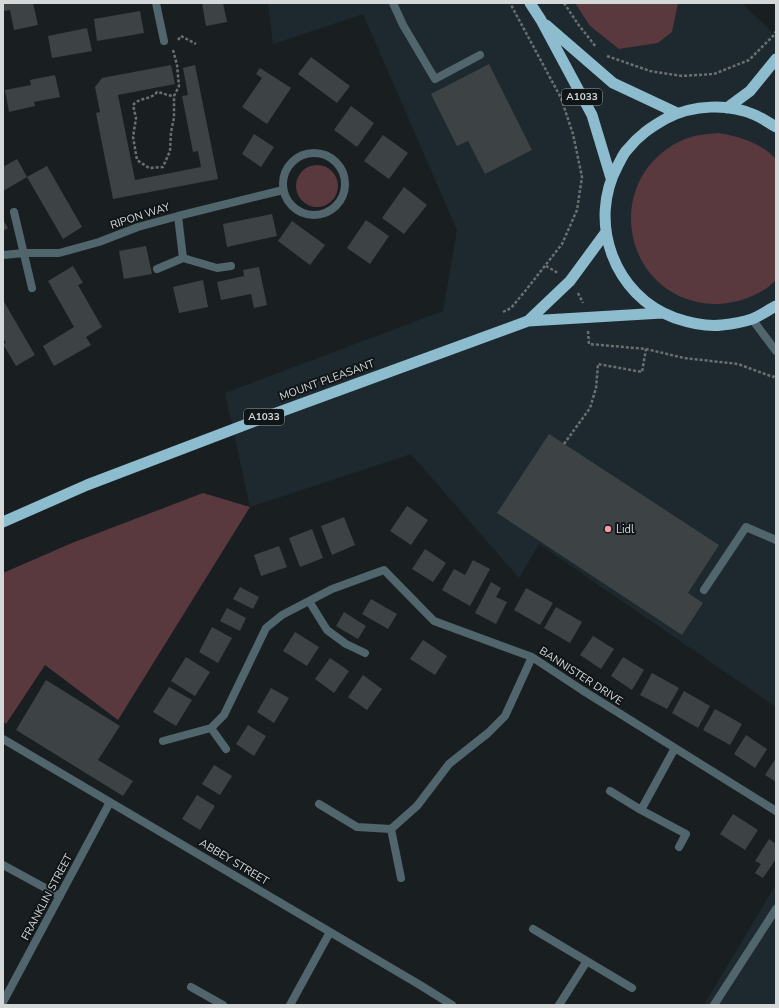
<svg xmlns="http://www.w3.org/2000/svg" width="779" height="1008" font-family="'Nunito Sans',sans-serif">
  <rect width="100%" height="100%" fill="#191f21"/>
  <path fill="#1d292e" d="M 268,3 L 575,3 L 590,26 L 619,49 L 658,43 L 672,32 L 678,4 L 686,3 L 742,3 L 776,36 L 776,159 L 772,155 L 774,282 L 776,280 L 776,707 L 539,544 L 519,578 L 411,454 L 250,507 L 225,393 L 443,311 L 457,230 L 363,14 L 273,44 Z
    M 776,884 L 776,1005 L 704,1005 Z"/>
  <path fill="#59383e" d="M 575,3 L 686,3 L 678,4 L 672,32 L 658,43 L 619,49 L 590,26 Z
    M 718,133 C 739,136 761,143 776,159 L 776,280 C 761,296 734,305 713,304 C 620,299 600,175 685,139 C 695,135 707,134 718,133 Z
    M296 186a21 21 0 1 1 42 0a21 21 0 1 1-42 0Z
    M 203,493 L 250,507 L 118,720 L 45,665 L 6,724 L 3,721 L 3,573 L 72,543 Z"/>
  <path fill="#3d4345" d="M 3,3 L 33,3 L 38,25 L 14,30 L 10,10 L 3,11 Z
    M 202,3 L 223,3 L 227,22 L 206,26 Z
    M 140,11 L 144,33 L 97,41 L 94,19 Z
    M 87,28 L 92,51 L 52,58 L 48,36 Z
    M 311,57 L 350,86 L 337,103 L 298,74 Z
    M 489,64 L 532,150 L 485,174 L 468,141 L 457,146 L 431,94 Z
    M 171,65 L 175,84 L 118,95 L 135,180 L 201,167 L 198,151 L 193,152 L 182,96 L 188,95 L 183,68 L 195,65 L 218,179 L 113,199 L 96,113 L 100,112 L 95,87 L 102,78 Z
    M 260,68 L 291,88 L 267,124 L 242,107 L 262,78 L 256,74 Z
    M 55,75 L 60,97 L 34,102 L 35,106 L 9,112 L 5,90 L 31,85 L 30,80 Z
    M 351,106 L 374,123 L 357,147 L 334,130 Z
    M 254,134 L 274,147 L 261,167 L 242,154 Z
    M 383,135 L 408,153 L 389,179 L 364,161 Z
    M 17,159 L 27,177 L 3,191 L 3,167 Z
    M 47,166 L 82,227 L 63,239 L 27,177 Z
    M 404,187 L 427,205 L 404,234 L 382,218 Z
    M 272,214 L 277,236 L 227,247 L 223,224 Z
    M 3,220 L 8,228 L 3,231 Z
    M 366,220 L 389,236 L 370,264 L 347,248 Z
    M 292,221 L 325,245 L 310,265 L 278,241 Z
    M 146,246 L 152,274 L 124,279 L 119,251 Z
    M 73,266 L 83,283 L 78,285 L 102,327 L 86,337 L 91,345 L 54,366 L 43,346 L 74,327 L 48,281 Z
    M 259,267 L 267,305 L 254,308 L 251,294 L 221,300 L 217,282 L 244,276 L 243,270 Z
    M 203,280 L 208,307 L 179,313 L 173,287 Z
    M 3,300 L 35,355 L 16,366 L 3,344 L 6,343 L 3,338 Z
    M 549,434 L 719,545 L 688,593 L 703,603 L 682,635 L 497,513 Z
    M 407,506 L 428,520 L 411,545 L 390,531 Z
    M 344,517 L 355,545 L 332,555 L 321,526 Z
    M 312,529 L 323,558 L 300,567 L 289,538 Z
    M 279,546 L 287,567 L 261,576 L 254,555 Z
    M 425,549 L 446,563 L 433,582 L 412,569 Z
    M 473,560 L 490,569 L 470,606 L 442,590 L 454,569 L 465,575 Z
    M 491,582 L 501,588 L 496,597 L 507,602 L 496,624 L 475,613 Z
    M 240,587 L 259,597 L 253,609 L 233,599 Z
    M 526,588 L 553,603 L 540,625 L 514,610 Z
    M 371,599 L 397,614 L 388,629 L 362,614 Z
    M 556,607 L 582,622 L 570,643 L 544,628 Z
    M 227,608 L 246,618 L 240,631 L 220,621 Z
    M 344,612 L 366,626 L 358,639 L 336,626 Z
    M 212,627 L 232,638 L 218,663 L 199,652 Z
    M 295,632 L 319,647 L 307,666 L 283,651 Z
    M 593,636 L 614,649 L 601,669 L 580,655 Z
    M 423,640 L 447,656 L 435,675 L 410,659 Z
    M 186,657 L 210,672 L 195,696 L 171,681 Z
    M 623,657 L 644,670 L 632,690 L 611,676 Z
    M 330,658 L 349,671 L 334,693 L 315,679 Z
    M 652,673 L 679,688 L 667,709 L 640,695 Z
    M 363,675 L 382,689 L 367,710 L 348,697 Z
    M 46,680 L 120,726 L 98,760 L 133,781 L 123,796 L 16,730 Z
    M 169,687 L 192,700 L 176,726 L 153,712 Z
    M 271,688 L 289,698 L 274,723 L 257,712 Z
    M 684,691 L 710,706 L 698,728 L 672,713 Z
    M 715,709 L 742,724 L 730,745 L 703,730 Z
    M 248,725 L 266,736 L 254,756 L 236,744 Z
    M 746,735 L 767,749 L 755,768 L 734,754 Z
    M 776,758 L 776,782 L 765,775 Z
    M 214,765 L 232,776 L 220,795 L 202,784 Z
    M 197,795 L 215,806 L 200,830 L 182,819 Z
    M 733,814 L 758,830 L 745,850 L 720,834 Z
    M 769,839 L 776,844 L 776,859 L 763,878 L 755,873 L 761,864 L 755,861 Z"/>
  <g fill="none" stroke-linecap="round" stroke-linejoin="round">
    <path stroke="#6a6f70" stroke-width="2.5" stroke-dasharray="3 2" stroke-linecap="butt" d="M 564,3 L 578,24 L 596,47
      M 178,40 L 181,36 L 196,44
      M 173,50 L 177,65 L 179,86 L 174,96 L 174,118 L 171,132 L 170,151 L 163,167 L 149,168 L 137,160 L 133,137 L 136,118 L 133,105 C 140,97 151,100 157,92 C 163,93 168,96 174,96
      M 607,56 L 650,71 L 682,76 L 714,74 L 749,60 L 774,35 L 776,31
      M 546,266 L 558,273
      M 578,293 L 583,303
      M 503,312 L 511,308 L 526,290 L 562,244 L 577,210 L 582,177 L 573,134 L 561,98 L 510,3
      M 588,331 L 589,344 L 646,349 L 684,358 L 738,364 L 773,377 L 776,374
      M 564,444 L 590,408 L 596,388 L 598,364 L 642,372 L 646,349"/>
    <path stroke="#51656d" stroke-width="8" d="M 393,3 L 403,25 L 435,79 L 480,55
      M 704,590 L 746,527 L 776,540"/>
    <path stroke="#51656d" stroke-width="8" d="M 3,865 L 60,896
      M 191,987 L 223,1005"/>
    <path stroke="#51656d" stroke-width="8" d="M 156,3 L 164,41
      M283 184a31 31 0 1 1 62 0a31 31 0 1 1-62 0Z
      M 14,212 L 32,288
      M 178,216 L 183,258
      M 3,255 L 24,253 L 59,253 L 99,242 L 138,227 L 178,216 L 283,190
      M 157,269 L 183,258 L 217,268 L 231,266
      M 309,601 L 327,630 L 346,644 L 365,653
      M 211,728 L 226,749
      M 3,739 L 420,985 L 452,1005
      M 163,741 L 211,728 L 224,715 L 266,628 L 282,615 L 332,589 L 384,570 L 434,621 L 532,657 L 582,690 L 776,811
      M 610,791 L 641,810 L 686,834 L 679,847
      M 319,804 L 357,827 L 391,829 L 417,806 L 449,764 L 488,733 L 505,716 L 532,657
      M 641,810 L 675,748
      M 391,829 L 401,878
      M 533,929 L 632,988
      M 3,1002 L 110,802
      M 290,1005 L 330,932
      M 559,1005 L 587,961
      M 714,1005 L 776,909"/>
    <path stroke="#51656d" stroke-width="8" d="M 752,319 L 776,351"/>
    <path stroke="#8cbcce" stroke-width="11" d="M 530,3 L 541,20 L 592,115 L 611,178
      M 546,25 L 613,83 L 677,113
      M 727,108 L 750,91 L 776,59
      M 776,127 C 769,123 762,118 755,115 C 728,103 693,105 667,118 C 651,127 639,135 627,150 C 623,154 621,160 618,165 C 587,222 614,296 675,318 C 690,323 707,327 722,325 C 732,324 743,322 752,319 C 760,316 768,310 776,306
      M 528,321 L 570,281 L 606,232
      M 3,522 L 87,485 L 263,418 L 528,321 L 662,313"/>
  </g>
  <circle fill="#f39aab" stroke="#101517" stroke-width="1.5" cx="608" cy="529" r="4"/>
  <g text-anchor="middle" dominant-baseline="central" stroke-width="4" stroke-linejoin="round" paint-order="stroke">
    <g fill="#101517" stroke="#999e9f" stroke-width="1">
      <rect x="562" y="89" width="40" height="16" rx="3"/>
      <rect x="244" y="409" width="40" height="16" rx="3"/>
    </g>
    <g font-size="10" font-weight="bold" fill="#d4d8d9">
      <text x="582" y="97">A1033</text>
      <text x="264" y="417">A1033</text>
    </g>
    <g font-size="11" fill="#d4d8d9" stroke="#101517">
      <text transform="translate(140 216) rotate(-18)">RIPON WAY</text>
      <text transform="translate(327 380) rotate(-20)">MOUNT PLEASANT</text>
      <text transform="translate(581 676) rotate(33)">BANNISTER DRIVE</text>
      <text transform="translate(234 862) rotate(31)">ABBEY STREET</text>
      <text transform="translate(47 897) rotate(-62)">FRANKLIN STREET</text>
    </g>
    <g font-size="11" fill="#d4d8d9" stroke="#101517" text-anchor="start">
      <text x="616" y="529">Lidl</text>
    </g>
  </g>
  <rect width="779" height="1008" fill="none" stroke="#d4d8d9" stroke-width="8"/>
</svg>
